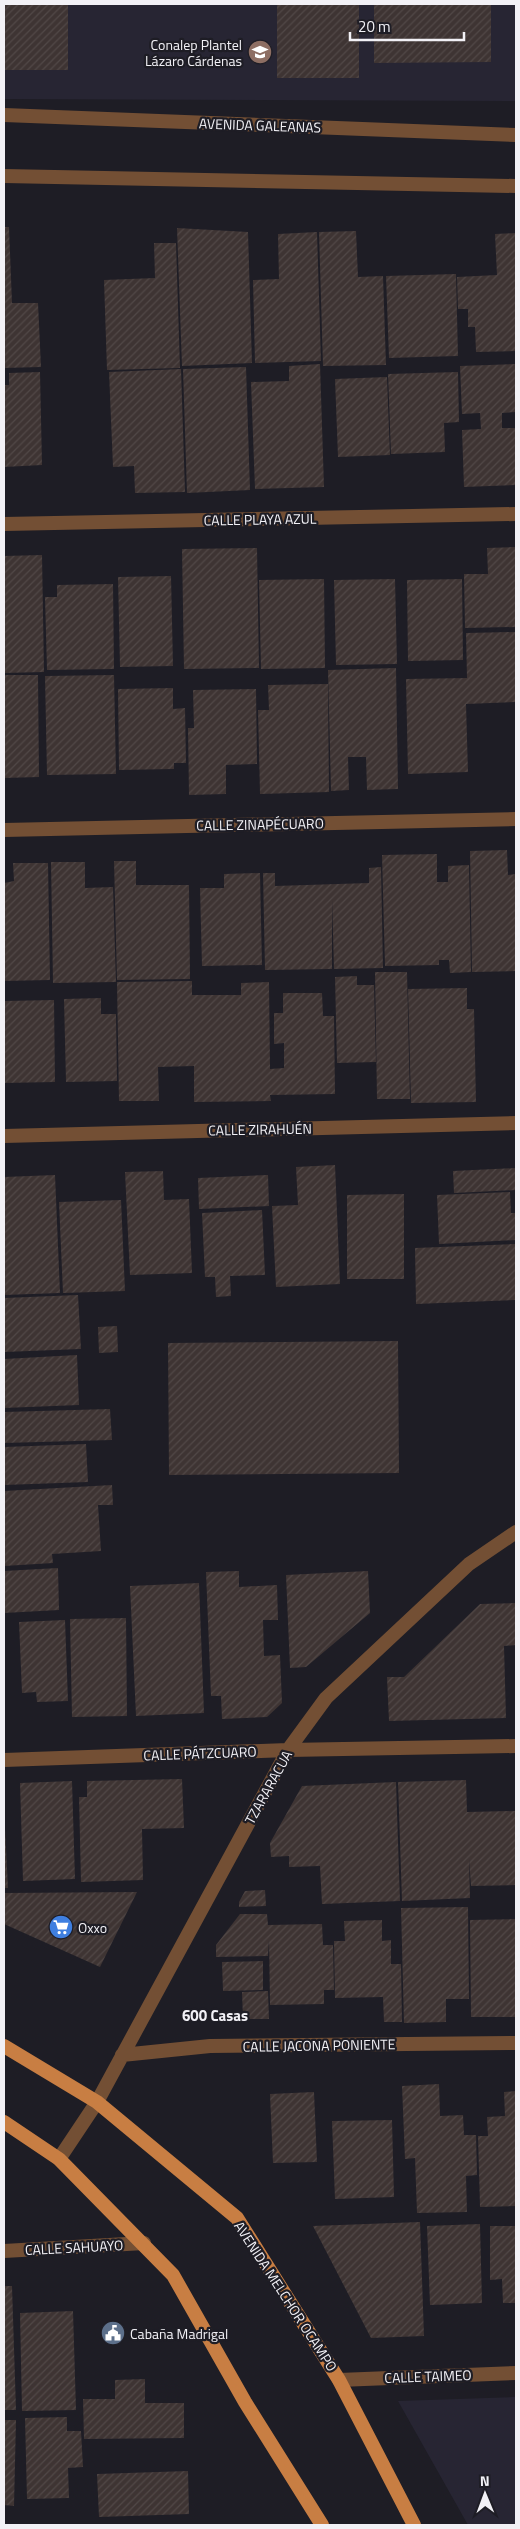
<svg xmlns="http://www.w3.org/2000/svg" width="520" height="2529" font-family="'Titillium Web',sans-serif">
  <defs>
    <pattern id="building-hatch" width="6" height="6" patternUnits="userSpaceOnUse" patternTransform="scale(1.25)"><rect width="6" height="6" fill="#3e3433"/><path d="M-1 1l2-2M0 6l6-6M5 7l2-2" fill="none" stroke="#514847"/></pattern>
  </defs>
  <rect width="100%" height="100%" fill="#1e1d25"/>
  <path fill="#272533" d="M 4,4 L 516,4 L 516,101 L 4,99 Z
    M 516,2397 L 516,2525 L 468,2525 L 398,2401 Z"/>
  <path fill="url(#building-hatch)" d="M 4,4 L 68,4 L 68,70 L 4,70 Z
    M 277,4 L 359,4 L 359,78 L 277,78 Z
    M 374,4 L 491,4 L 491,62 L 374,63 Z
    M 4,227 L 9,227 L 12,303 L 38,303 L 41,367 L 4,368 Z
    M 177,228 L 248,232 L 252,363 L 182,366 Z
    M 356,231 L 358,277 L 383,276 L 386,365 L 323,366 L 319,232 Z
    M 317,232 L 321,361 L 255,363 L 253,280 L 279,279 L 278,234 Z
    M 516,233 L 516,351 L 476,352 L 475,327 L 468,327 L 468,309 L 458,309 L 457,277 L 497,275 L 495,234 Z
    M 154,243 L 176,243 L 180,368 L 107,370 L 104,280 L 155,278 Z
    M 456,274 L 458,356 L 389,358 L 386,276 Z
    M 320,364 L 324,487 L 255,489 L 251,382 L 289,381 L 289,366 Z
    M 516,364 L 516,412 L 502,413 L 502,428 L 516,428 L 516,485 L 464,487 L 462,430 L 481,429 L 480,413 L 462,414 L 460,366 Z
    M 246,367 L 250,490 L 187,493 L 183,369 Z
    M 181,369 L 185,492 L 135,493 L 134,466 L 113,467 L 109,372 Z
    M 40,372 L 42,465 L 4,467 L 4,385 L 9,385 L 9,373 Z
    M 458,372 L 459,422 L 444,423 L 445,452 L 391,454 L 388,374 Z
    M 387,377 L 390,455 L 338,457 L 335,379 Z
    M 516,547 L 516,627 L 465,628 L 464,574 L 488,574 L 487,548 Z
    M 257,548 L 259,668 L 184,669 L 182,549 Z
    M 42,555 L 44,672 L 4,673 L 4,556 Z
    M 171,576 L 173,666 L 120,667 L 118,577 Z
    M 324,579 L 325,668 L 261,669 L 259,580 Z
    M 395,579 L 397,664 L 336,665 L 334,580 Z
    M 462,579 L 463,660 L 408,661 L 407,580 Z
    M 113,584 L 114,669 L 47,670 L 45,597 L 57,597 L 57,585 Z
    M 516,632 L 516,702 L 466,704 L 468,772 L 408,774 L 406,679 L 467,678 L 466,633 Z
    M 396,668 L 398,789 L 367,790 L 366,757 L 348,757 L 349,790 L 331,791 L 328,670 Z
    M 4,675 L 38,675 L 39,777 L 4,778 Z
    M 114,675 L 116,774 L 47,775 L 45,676 Z
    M 328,684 L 329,792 L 260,794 L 258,710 L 269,710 L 268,685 Z
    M 173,688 L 173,709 L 185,708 L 186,763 L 174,763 L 174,769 L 119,770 L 118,689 Z
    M 256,689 L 257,764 L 226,765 L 226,794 L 189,795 L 188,728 L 194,728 L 193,690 Z
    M 507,850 L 508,875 L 516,874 L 516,971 L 472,972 L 470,851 Z
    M 437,854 L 437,882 L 448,882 L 448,866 L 469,865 L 471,972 L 450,973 L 449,960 L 439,960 L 439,965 L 385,966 L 382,855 Z
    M 114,861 L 136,861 L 136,885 L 189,885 L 190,979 L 117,980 Z
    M 51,862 L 85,862 L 85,888 L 113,887 L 116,982 L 53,983 Z
    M 13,863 L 48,863 L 50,980 L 4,981 L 4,883 L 14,881 Z
    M 381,867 L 383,968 L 334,969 L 332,899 L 332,969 L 265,970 L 263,873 L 275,873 L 275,886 L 369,883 L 369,868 Z
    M 260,873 L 262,965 L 202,966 L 200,888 L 224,888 L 224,874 Z
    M 375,972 L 407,972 L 410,1099 L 377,1099 Z
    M 357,976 L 357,985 L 374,985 L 376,1062 L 337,1063 L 335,977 Z
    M 192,981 L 192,995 L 241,995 L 241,983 L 269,982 L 270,1069 L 284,1068 L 284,1043 L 274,1044 L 274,1013 L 283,1013 L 283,993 L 322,993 L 323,1016 L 334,1016 L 335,1094 L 270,1095 L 271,1101 L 194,1102 L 194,1066 L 158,1067 L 159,1101 L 119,1101 L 117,982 Z
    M 467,988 L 467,1009 L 474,1009 L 476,1102 L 411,1103 L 408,989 Z
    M 101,998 L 101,1014 L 116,1014 L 117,1081 L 66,1082 L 64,999 Z
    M 54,1000 L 55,1082 L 4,1083 L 4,1001 Z
    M 335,1165 L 340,1284 L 276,1287 L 272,1206 L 298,1205 L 296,1167 Z
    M 516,1168 L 516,1190 L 454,1193 L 453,1171 Z
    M 163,1171 L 164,1200 L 189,1199 L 192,1273 L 130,1275 L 125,1172 Z
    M 55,1175 L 60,1293 L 4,1295 L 4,1177 Z
    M 268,1175 L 269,1206 L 199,1209 L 198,1178 Z
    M 510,1192 L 511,1213 L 516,1213 L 516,1240 L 439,1244 L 437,1195 Z
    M 404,1194 L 404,1279 L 347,1279 L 347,1195 Z
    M 121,1200 L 125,1291 L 63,1293 L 59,1202 Z
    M 262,1210 L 265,1275 L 230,1276 L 231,1296 L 216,1297 L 215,1277 L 205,1277 L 202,1213 Z
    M 516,1244 L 515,1300 L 416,1304 L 415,1248 Z
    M 78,1295 L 81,1349 L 4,1352 L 4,1298 Z
    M 117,1326 L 118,1352 L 99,1353 L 98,1327 Z
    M 398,1341 L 399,1473 L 169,1475 L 168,1343 Z
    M 77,1355 L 79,1405 L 4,1408 L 4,1359 Z
    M 110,1409 L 112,1440 L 4,1443 L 4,1412 Z
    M 86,1444 L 88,1482 L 4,1485 L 4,1447 Z
    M 112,1485 L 113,1505 L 98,1505 L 101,1551 L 52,1554 L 53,1563 L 4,1566 L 4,1491 Z
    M 58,1568 L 59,1610 L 4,1613 L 4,1571 Z
    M 239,1571 L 239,1587 L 277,1585 L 278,1620 L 263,1620 L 264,1656 L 280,1655 L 282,1703 L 267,1717 L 222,1719 L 221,1696 L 211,1696 L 206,1572 Z
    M 368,1571 L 370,1613 L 306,1667 L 290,1668 L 286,1575 Z
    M 199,1583 L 204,1713 L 136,1716 L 130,1586 Z
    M 516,1603 L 516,1645 L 504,1646 L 506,1718 L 389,1721 L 387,1677 L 404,1677 L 480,1604 Z
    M 126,1618 L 127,1716 L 72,1717 L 70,1619 Z
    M 65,1620 L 68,1701 L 37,1702 L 36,1692 L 22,1693 L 19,1622 Z
    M 182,1779 L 184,1828 L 142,1829 L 143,1880 L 81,1882 L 79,1797 L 87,1797 L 87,1781 Z
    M 466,1780 L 467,1812 L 516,1811 L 516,1885 L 471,1886 L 469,1859 L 470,1898 L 402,1901 L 398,1782 Z
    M 72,1781 L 75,1879 L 23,1881 L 20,1783 Z
    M 396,1782 L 400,1901 L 322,1904 L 320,1866 L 289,1867 L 289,1856 L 271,1857 L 270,1843 L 302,1786 Z
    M 4,1809 L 8,1888 L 4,1888 Z
    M 265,1890 L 266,1906 L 239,1907 L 239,1902 L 245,1891 Z
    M 137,1892 L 100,1967 L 4,1924 L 4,1893 Z
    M 468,1907 L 469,1999 L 446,1999 L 446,2022 L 404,2023 L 401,1908 Z
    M 240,1914 L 267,1914 L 268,1925 L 322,1924 L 323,1945 L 333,1945 L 334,1990 L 324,1990 L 324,2004 L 270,2005 L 269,1940 L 268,1956 L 216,1957 L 216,1945 Z
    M 516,1919 L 516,2017 L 471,2017 L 470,1920 Z
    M 382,1920 L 382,1941 L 391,1940 L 391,1964 L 401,1964 L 402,2022 L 384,2022 L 383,1997 L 335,1998 L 334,1941 L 345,1941 L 344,1921 Z
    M 263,1961 L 263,1990 L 223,1991 L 222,1962 Z
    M 268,1991 L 269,2019 L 243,2019 L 242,1992 Z
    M 439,2084 L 440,2116 L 463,2115 L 464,2135 L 476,2135 L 477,2175 L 466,2176 L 467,2212 L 417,2213 L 415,2158 L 405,2159 L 402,2086 Z
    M 516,2091 L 516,2206 L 480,2207 L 478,2136 L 488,2136 L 487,2117 L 505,2116 L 504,2092 Z
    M 314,2092 L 317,2162 L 273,2163 L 270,2094 Z
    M 392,2120 L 394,2197 L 335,2199 L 332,2121 Z
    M 420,2222 L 424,2336 L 371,2338 L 313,2226 Z
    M 480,2224 L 482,2303 L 430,2305 L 427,2226 Z
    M 490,2226 L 516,2226 L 516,2303 L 503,2303 L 502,2279 L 490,2280 Z
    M 4,2286 L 12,2286 L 16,2410 L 4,2410 Z
    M 73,2311 L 76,2410 L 22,2411 L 20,2313 Z
    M 145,2379 L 145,2403 L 184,2403 L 184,2438 L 84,2439 L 83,2399 L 115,2399 L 115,2380 Z
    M 67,2417 L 67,2431 L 81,2431 L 83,2467 L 68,2468 L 69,2498 L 27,2499 L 25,2418 Z
    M 4,2420 L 16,2420 L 14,2506 L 4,2505 Z
    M 188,2471 L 189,2514 L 99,2517 L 97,2474 Z"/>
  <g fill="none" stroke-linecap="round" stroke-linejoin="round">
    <path stroke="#734f34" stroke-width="14" d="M 4,524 L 516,514
      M 4,830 L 516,819
      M 4,1136 L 516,1123
      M 4,1760 L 288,1750 L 516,1746
      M 122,2055 L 210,2046 L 516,2043
      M 59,2159 L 97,2102 L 288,1750 L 326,1698 L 469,1564 L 516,1532
      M 4,2251 L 144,2243
      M 339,2380 L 516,2373"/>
    <path stroke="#734f34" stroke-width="14" d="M 4,115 L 516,135
      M 4,176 L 516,186"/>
    <path stroke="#c87e43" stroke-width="14" d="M 4,2046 L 97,2102 L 237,2218 L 339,2380 L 414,2525
      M 4,2122 L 59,2159 L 173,2275 L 245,2402 L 322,2525"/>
  </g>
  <defs>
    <g id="school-disc" transform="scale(1.25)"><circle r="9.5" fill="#8d6e63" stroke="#1e1d25"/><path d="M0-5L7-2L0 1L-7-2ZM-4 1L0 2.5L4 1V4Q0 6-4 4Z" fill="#fff"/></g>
    <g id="supermarket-disc" transform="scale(1.25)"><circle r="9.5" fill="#3f7fe0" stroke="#1e1d25"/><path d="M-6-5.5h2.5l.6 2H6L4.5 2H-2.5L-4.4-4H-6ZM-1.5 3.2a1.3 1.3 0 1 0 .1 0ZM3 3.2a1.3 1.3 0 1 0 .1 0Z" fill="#fff"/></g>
    <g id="civic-disc" transform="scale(1.25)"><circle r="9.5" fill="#5c6f8a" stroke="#1e1d25"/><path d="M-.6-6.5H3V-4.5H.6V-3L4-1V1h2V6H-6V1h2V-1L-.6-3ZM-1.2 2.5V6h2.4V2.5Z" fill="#fff"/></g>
  </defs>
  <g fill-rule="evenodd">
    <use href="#school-disc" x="260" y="52"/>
    <use href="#supermarket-disc" x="61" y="1927"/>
    <use href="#civic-disc" x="113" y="2333"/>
  </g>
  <g text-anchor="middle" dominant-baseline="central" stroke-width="4.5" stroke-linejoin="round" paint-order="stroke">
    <g font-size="14" fill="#f2f1f6" stroke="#1e1d25" text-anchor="start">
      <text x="242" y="44" text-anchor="end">Conalep Plantel<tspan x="242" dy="16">Lázaro Cárdenas</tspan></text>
      <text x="78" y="1927">Oxxo</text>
      <text x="130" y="2333">Cabaña Madrigal</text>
    </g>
    <g font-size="14" fill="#f2f1f6" stroke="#1e1d25">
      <text transform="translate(260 125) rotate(2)">AVENIDA GALEANAS</text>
      <text transform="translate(260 519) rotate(-1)">CALLE PLAYA AZUL</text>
      <text transform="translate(260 824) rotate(-1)">CALLE ZINAPÉCUARO</text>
      <text transform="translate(260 1129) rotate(-1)">CALLE ZIRAHUÉN</text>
      <text transform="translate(200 1753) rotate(-2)">CALLE PÁTZCUARO</text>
      <text transform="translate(268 1787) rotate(-61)">TZARARACUA</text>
      <text transform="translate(319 2045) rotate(-1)">CALLE JACONA PONIENTE</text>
      <text transform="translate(74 2247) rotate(-3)">CALLE SAHUAYO</text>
      <text transform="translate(286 2296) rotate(57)">AVENIDA MELCHOR OCAMPO</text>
      <text transform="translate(428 2376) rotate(-2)">CALLE TAIMEO</text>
    </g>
    <g font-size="15" font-weight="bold" fill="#f2f1f6" stroke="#1e1d25">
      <text x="215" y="2015">600 Casas</text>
    </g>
  </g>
  <rect width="520" height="2529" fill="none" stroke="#f2f1f6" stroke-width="10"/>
  <g transform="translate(485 2494) rotate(359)" stroke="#1e1d25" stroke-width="4" paint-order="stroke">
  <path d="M0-4L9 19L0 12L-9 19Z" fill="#f2f1f6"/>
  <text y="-8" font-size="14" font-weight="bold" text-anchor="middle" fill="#f2f1f6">N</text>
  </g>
  <path d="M350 32v8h114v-8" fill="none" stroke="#f2f1f6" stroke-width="2.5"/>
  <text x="358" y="32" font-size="15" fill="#f2f1f6" stroke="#1e1d25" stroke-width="4" paint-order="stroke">20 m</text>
</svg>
